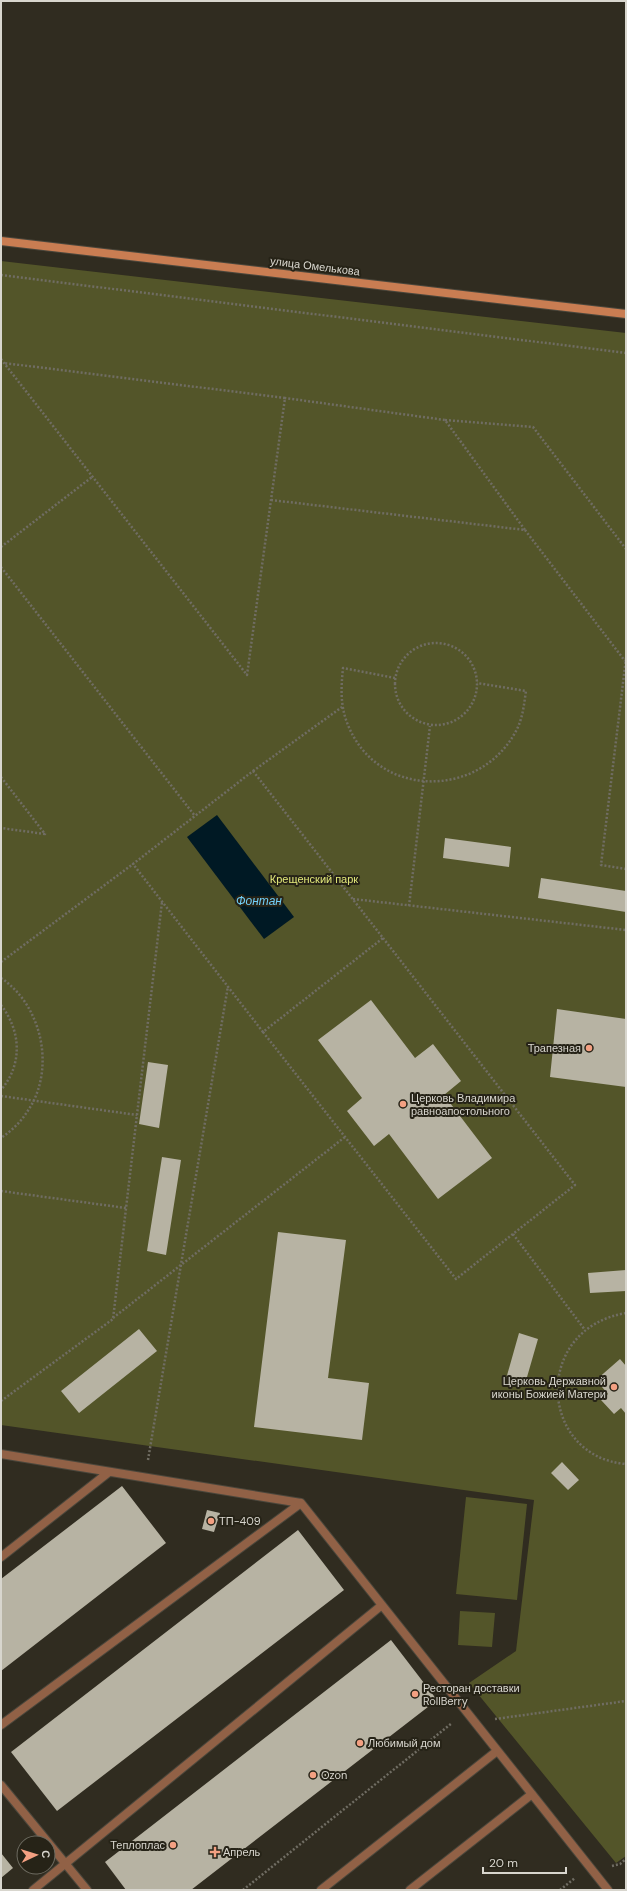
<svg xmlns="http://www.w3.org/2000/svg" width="627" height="1891" font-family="'DM Sans',sans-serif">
  <rect width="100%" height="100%" fill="#302c20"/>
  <path fill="#535529" d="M 1,261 L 626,333 L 626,1856 L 616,1863 L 469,1683 L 516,1651 L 534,1500 L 1,1425 Z
    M 466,1497 L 527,1504 L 517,1600 L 456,1594 Z
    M 460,1611 L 495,1613 L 492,1647 L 458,1645 Z"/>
  <path fill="#001924" d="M 217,815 L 294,917 L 264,939 L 187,837 Z"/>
  <path fill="#b7b3a3" d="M 445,838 L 511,847 L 509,867 L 443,858 Z
    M 541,878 L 626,891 L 626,912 L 538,898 Z
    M 371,1000 L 415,1058 L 433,1044 L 461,1081 L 444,1095 L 492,1158 L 438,1199 L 389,1134 L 374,1146 L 347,1111 L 362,1098 L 318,1040 Z
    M 557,1009 L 626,1019 L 626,1087 L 550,1077 Z
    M 148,1062 L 168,1065 L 159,1128 L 139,1124 Z
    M 162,1157 L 181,1160 L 166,1255 L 147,1251 Z
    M 278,1232 L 346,1240 L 328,1378 L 369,1383 L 362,1440 L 254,1427 Z
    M 626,1270 L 626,1291 L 590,1293 L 588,1273 Z
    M 139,1329 L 157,1351 L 79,1413 L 61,1391 Z
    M 519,1333 L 538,1339 L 525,1384 L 506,1379 Z
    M 620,1359 L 626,1366 L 626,1414 L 621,1408 L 614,1414 L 601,1400 L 608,1394 L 596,1380 Z
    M 562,1462 L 579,1480 L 568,1490 L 551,1473 Z
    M 122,1486 L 166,1543 L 1,1671 L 1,1579 Z
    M 207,1510 L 220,1513 L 214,1532 L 202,1529 Z
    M 298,1530 L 344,1590 L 57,1811 L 11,1752 Z
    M 391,1640 L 437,1700 L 191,1890 L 126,1890 L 105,1862 Z
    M 1,1853 L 13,1868 L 1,1878 Z"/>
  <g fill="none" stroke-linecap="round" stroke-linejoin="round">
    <g stroke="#4b473c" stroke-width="10">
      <path id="lane" d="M 1,1454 L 301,1503 L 608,1890
        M 1,1557 L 109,1472
        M 1,1725 L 301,1503
        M 1,1785 L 87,1890
        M 33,1890 L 382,1605
        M 321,1890 L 497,1751
        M 410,1890 L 532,1794"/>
    </g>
    <g stroke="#4b473c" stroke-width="10">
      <path id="secondary" d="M 1,241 L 626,314"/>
    </g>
    <path stroke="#706d63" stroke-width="2.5" stroke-dasharray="2 2" stroke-linecap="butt" d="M 1,275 L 626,353
      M 1,359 L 4,363 L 247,675 L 285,398 L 4,363
      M 445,420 L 533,427 L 626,549
      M 271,500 L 525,530 L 445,420 L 285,398
      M 525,530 L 625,661
      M 1,547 L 92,477
      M 1,567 L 195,816
      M395 684a41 41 0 1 1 82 0a41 41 0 1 1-82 0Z
      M 626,658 L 601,865 L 626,869
      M 395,678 L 343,668 C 341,688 340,706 348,725 C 378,800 482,799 517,729 C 523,717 524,704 526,691 L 477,683
      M 253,771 L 383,938 L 263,1032 L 133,864 Z
      M 253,771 L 342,707
      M 1,777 L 45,834 L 1,828
      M 353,899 L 626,930
      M 409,906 L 430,726
      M 1,962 L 133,864
      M 1,978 C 43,1006 56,1071 27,1112 C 20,1123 11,1131 1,1138
      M 1,1005 C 21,1031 23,1064 1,1090
      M 263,1032 L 456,1279 L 575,1185 L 383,938
      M 1,1096 L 137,1115
      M 1,1191 L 126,1208
      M 513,1234 L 585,1330
      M 626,1313 C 531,1329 539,1457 626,1464
      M 113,1318 L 345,1137
      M 1,1401 L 113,1319 L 162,902
      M 148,1460 L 228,986
      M 495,1719 L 626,1701
      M 612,1866 L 620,1864 L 626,1859
      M 243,1890 L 452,1723
      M 560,1890 L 575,1878"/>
    <use href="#lane" stroke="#916146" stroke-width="8"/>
    <use href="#secondary" stroke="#c97d52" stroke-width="8"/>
  </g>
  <g fill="#f3a082" stroke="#262317" stroke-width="1.5">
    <circle cx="589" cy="1048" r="4"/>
    <circle cx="403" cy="1104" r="4"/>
    <circle cx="614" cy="1387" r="4"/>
    <circle cx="211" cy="1521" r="4"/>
    <circle cx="415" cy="1694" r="4"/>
    <circle cx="360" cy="1743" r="4"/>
    <circle cx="313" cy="1775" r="4"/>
    <circle cx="173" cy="1845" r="4"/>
    <path d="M213 1846h4v4h4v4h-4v4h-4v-4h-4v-4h4z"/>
  </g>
  <g text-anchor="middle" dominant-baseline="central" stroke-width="4" stroke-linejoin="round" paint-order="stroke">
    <g font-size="11" fill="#d8d6ce" stroke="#262317">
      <text transform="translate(315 266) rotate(7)">улица Омелькова</text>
    </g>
    <g font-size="11" fill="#e2e87a" stroke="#262317">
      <text x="314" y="879">Крещенский парк</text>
    </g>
    <g font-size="11" fill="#d8d6ce" stroke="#262317" text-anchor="start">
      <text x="581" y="1048" text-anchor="end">Трапезная</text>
      <text x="411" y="1098">Церковь Владимира<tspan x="411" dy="13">равноапостольного</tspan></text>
      <text x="606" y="1381" text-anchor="end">Церковь Державной<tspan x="606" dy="13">иконы Божией Матери</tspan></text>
      <text x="219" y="1521">ТП-409</text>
      <text x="423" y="1688">Ресторан доставки<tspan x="423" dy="13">RollBerry</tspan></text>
      <text x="368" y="1743">Любимый дом</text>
      <text x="321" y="1775">Ozon</text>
      <text x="165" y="1845" text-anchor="end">Теплоплас</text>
      <text x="223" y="1852">Апрель</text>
    </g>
    <g font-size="12" font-style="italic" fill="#71cff9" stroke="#262317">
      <text x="259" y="901">Фонтан</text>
    </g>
  </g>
  <rect width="627" height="1891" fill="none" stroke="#d8d6ce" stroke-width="4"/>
  <g transform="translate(36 1855) rotate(86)"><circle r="19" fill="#262317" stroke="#6d6b60"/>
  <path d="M0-3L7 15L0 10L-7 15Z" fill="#f3a082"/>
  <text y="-6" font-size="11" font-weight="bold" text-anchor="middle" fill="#d8d6ce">С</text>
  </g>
  <path d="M483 1867v6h83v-6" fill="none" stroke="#d8d6ce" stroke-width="2"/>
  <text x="489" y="1867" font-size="12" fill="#d8d6ce" stroke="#262317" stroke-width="3" paint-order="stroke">20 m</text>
</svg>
